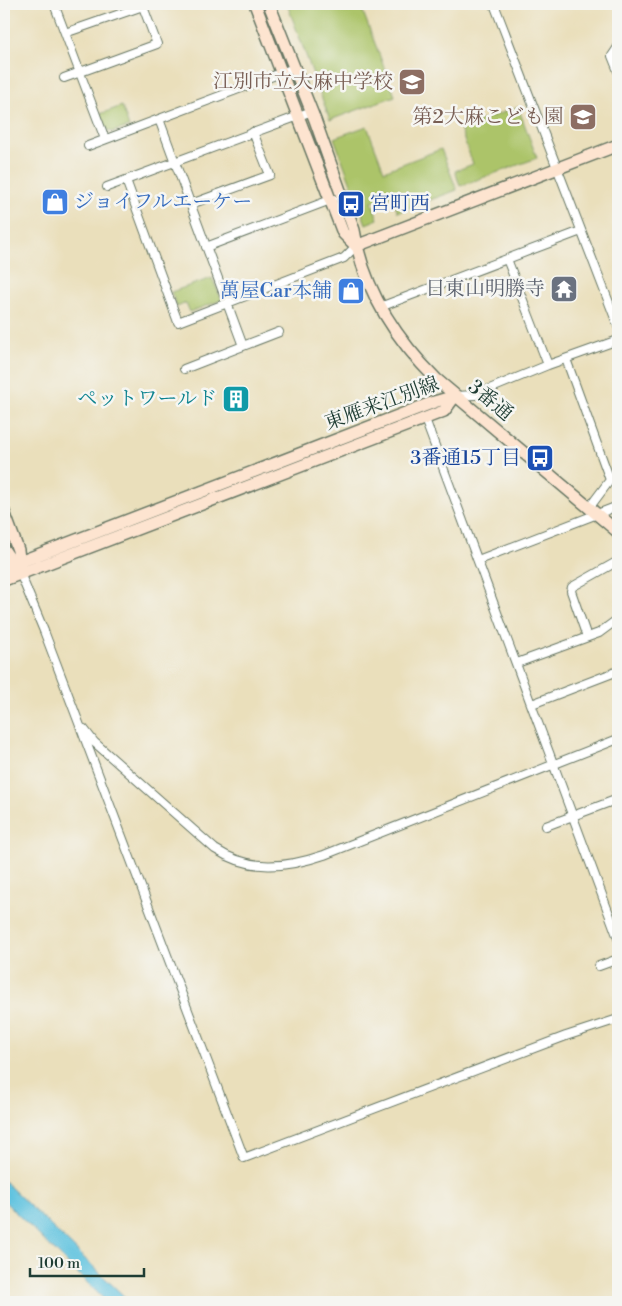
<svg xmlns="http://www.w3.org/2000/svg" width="622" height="1306" font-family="'Libre Bodoni','Noto Serif JP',serif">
  <rect width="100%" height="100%" fill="#f6f6f2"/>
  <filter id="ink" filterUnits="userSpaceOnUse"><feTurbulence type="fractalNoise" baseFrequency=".02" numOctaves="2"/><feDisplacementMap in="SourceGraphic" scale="10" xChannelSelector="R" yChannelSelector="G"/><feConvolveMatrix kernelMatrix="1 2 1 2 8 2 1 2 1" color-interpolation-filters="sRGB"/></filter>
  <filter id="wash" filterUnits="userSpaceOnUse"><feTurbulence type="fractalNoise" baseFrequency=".0096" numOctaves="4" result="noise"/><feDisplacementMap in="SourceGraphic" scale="20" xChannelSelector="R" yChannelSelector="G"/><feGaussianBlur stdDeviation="1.12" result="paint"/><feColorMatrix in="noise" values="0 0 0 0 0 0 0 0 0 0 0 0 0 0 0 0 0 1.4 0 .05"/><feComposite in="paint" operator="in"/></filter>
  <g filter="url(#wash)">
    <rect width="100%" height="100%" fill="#eadfbb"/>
    <path fill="#acc469" stroke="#66804e" d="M 287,4 L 360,4 L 395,96 L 330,120 Z
      M 122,106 L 129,127 L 112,132 L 105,129 L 100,114 Z
      M 518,107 L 537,158 L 460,186 L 455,171 L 473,164 L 460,128 Z
      M 367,126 L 384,171 L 441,149 L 457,190 L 398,212 L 391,195 L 372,202 L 378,219 L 366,224 L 334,138 Z
      M 212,278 L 222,300 L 190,312 L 186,303 L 177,307 L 171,292 Z"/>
    <path fill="#61c3df" stroke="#40808a" d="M 4,1181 L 130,1302 L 107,1302 L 4,1201 Z"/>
  </g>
  <g filter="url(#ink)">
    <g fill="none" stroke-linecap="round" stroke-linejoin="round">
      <g stroke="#667663" stroke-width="10">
        <path id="street" d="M 54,4 L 105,139
          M 494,4 L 618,326
          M 65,33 L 143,6
          M 618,47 L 612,56 L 618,71
          M 64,78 L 157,44 L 142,4
          M 159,119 L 243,346
          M 88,146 L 294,68
          M 126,180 L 178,322 L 344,258 L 356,246
          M 107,187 L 312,111
          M 191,204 L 270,175 L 253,132
          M 206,247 L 333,199
          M 507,259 L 548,365
          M 380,307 L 581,231
          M 566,359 L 610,480 L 589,508
          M 184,369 L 279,332
          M 455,396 L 475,395 L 548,365 L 618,340
          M 425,419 L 618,938
          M 478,560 L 618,506
          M 20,573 L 44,631 L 244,1158 L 566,1036 L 618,1019
          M 587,637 L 571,591 L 572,587 L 618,561
          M 517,663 L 599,633 L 618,619
          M 532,704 L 618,671
          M 84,729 L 94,742 L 215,849 C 250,872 286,868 324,855 L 618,739
          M 546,826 L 618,799
          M 599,966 L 618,959"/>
      </g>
      <g stroke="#667663" stroke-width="14">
        <path id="secondary" d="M 255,4 L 343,233 L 356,246
          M 269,4 L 315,120 L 354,230 C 363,288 395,338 436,379 L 618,532
          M 356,246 L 618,145
          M 4,512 L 18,550 L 20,567
          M 4,550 L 16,568
          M 4,568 L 434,402 L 455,396
          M 4,580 L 444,411 L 455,396"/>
      </g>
      <use href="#street" stroke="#fff" stroke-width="8"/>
      <use href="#secondary" stroke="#fde4d0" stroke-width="11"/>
    </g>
  </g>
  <defs>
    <g id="school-square" transform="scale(1.4375)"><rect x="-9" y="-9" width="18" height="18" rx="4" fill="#8d6e63" stroke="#f6f6f2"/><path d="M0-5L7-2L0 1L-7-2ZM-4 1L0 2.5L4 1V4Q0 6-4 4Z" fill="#fff"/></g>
    <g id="shop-square" transform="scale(1.4375)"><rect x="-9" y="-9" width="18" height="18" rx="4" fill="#3f7fe0" stroke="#f6f6f2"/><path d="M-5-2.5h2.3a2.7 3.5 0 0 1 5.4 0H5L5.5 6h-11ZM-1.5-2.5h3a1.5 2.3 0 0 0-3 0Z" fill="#fff"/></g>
    <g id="bus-square" transform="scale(1.4375)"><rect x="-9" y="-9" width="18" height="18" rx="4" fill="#1a4fb4" stroke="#f6f6f2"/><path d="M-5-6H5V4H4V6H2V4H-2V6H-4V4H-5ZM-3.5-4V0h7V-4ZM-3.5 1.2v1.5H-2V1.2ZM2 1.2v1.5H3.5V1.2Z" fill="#fff"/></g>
    <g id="temple-square" transform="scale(1.4375)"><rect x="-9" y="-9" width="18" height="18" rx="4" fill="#6b7280" stroke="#f6f6f2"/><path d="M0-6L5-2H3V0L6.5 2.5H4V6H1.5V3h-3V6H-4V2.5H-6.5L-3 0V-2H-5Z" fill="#fff"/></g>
    <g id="building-square" transform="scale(1.4375)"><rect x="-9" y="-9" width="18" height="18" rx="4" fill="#0f9aa8" stroke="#f6f6f2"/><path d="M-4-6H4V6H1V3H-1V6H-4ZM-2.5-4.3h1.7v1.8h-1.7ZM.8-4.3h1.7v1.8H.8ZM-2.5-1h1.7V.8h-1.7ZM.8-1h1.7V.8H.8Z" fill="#fff"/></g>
  </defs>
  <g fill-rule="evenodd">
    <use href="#school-square" x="412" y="82"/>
    <use href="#school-square" x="583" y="117"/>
    <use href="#shop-square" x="55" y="202"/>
    <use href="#bus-square" x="351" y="204"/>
    <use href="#temple-square" x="564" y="289"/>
    <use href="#shop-square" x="351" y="291"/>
    <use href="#building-square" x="236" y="399"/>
    <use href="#bus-square" x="540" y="458"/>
  </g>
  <g text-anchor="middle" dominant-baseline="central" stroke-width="5" stroke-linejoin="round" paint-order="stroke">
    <g font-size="20" fill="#785e54" stroke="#f6f6f2" text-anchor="end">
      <text x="393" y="82">江別市立大麻中学校</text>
      <text x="564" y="117">第2大麻こども園</text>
    </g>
    <g font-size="20" fill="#366cbe" stroke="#f6f6f2" text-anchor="start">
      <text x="74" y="202">ジョイフルエーケー</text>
      <text x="332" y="291" text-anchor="end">萬屋Car本舗</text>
    </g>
    <g font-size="20" fill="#164399" stroke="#f6f6f2" text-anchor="start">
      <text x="370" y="204">宮町西</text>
      <text x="521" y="458" text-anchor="end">3番通15丁目</text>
    </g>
    <g font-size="20" fill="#5b616d" stroke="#f6f6f2" text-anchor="end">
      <text x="545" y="289">日東山明勝寺</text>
    </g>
    <g font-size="20" fill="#0d838f" stroke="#f6f6f2" text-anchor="end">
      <text x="217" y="399">ペットワールド</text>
    </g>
    <g font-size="20" fill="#1f3d34" stroke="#f6f6f2">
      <text transform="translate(490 401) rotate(40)">3番通</text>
      <text transform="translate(382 404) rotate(-20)">東雁来江別線</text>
    </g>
  </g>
  <rect width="622" height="1306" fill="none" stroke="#f6f6f2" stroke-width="20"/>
  <path d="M30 1268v8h114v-8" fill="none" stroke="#1f3d34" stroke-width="2.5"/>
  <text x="38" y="1268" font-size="15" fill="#1f3d34" stroke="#f6f6f2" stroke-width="4" paint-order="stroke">100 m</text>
</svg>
